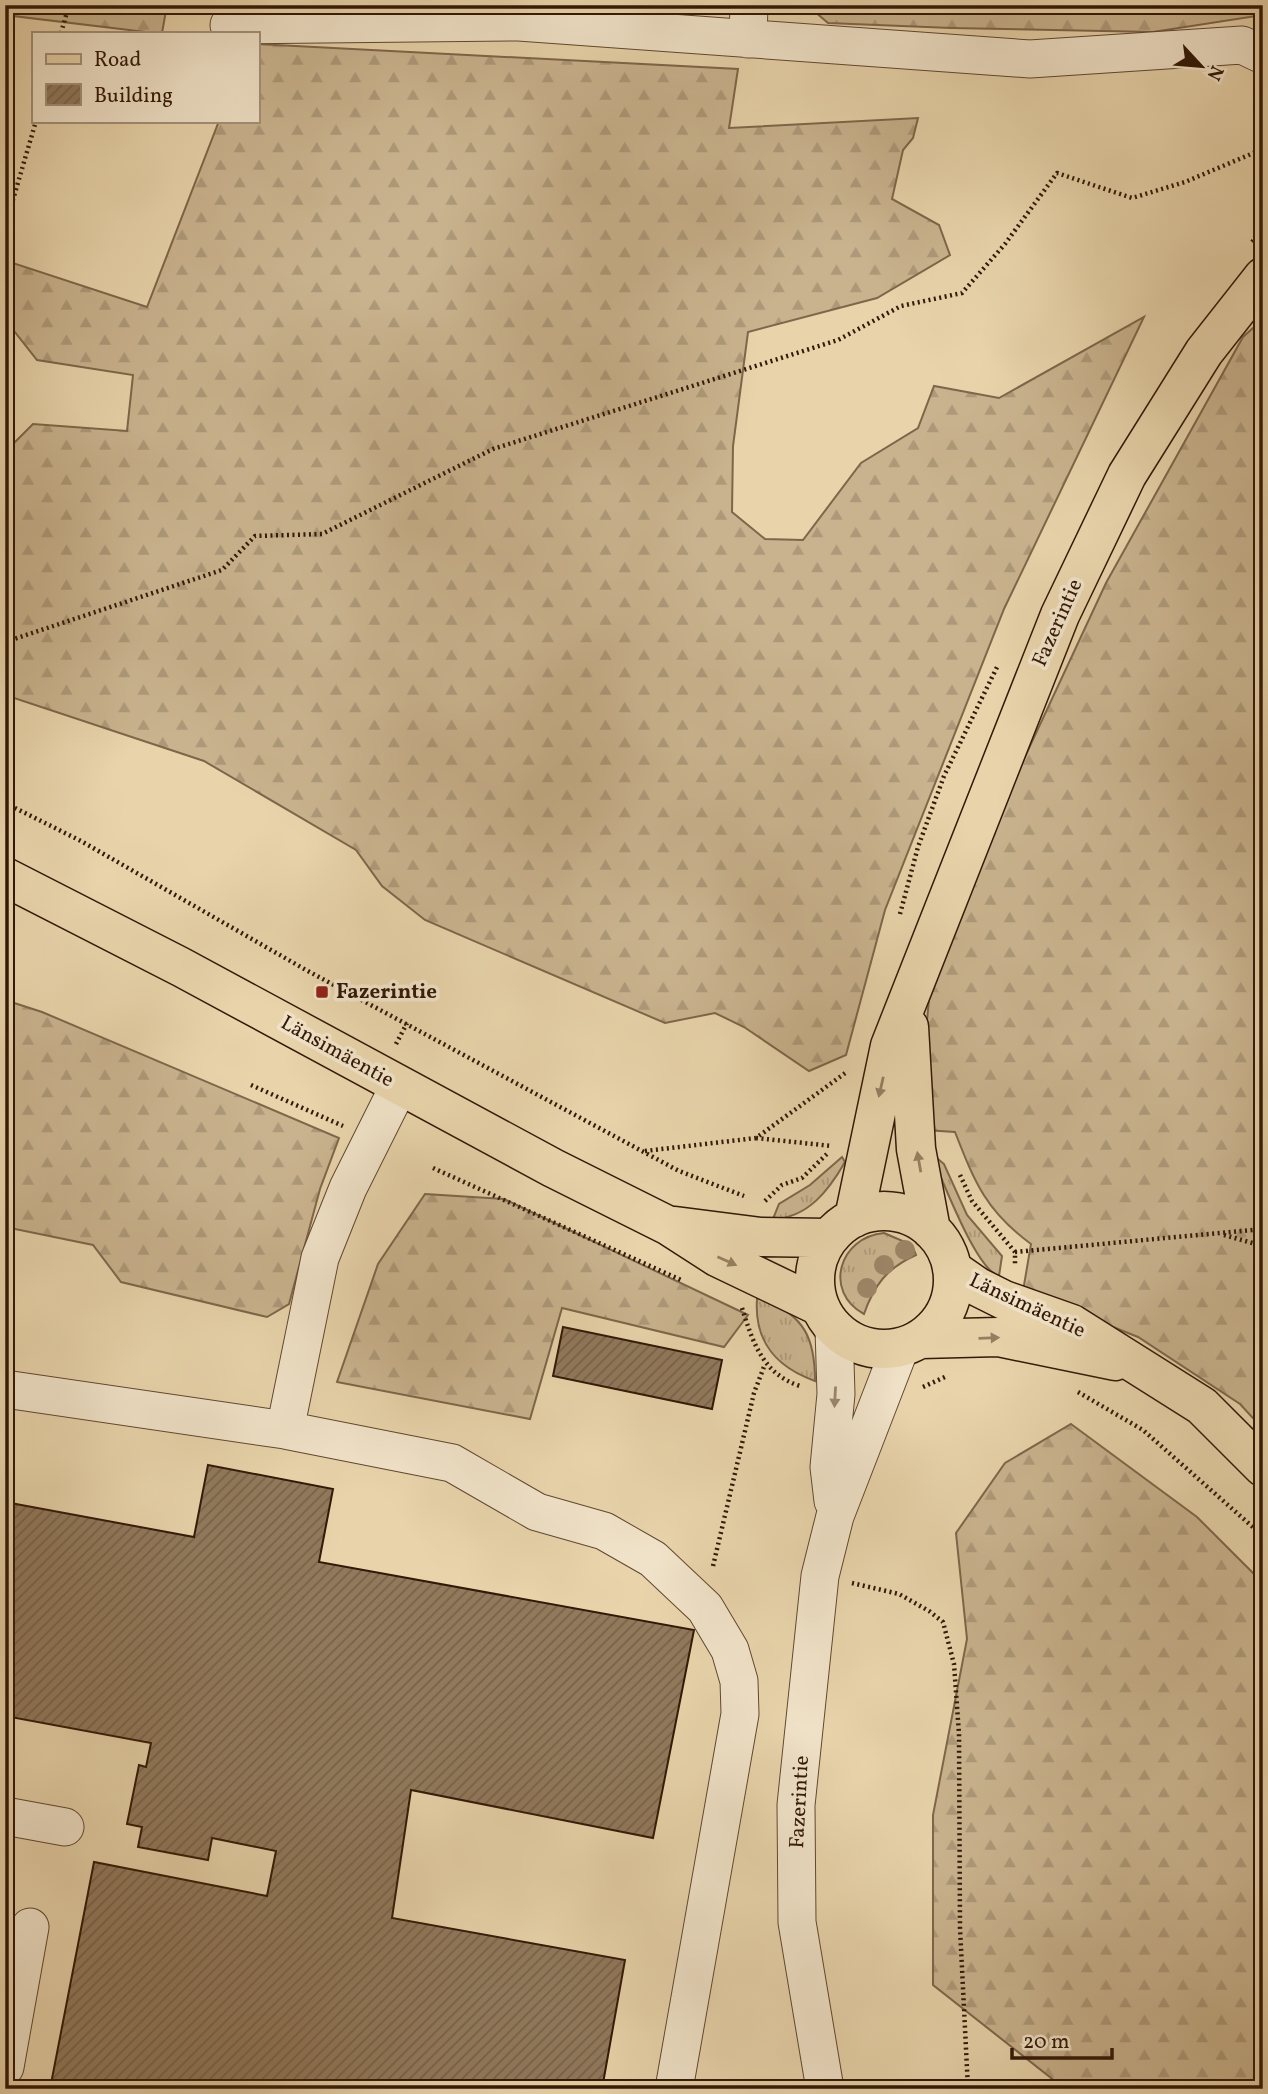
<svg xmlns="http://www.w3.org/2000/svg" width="1268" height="2094" font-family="Vollkorn,serif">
  <defs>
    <pattern id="grass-tufts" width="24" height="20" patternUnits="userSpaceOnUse" patternTransform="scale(1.75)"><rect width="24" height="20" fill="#c9b38e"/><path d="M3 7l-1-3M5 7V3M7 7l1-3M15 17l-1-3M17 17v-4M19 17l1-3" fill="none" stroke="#ad9979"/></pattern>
    <pattern id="forest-firs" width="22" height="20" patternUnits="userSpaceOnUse" patternTransform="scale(1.75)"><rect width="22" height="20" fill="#c9b38e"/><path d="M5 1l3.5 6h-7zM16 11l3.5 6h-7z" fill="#ad9979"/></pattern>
    <pattern id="building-hatch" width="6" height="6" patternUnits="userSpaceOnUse" patternTransform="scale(1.75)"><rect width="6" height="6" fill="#91795c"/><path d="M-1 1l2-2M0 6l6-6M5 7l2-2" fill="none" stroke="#77624a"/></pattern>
  </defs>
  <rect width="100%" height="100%" fill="#e8d3aa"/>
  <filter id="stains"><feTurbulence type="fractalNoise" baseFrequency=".00286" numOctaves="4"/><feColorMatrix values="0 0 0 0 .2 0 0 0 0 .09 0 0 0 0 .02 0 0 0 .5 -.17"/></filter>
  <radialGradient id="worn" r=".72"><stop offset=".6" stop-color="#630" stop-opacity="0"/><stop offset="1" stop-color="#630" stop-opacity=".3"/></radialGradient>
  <path fill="url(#grass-tufts)" stroke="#7e664a" stroke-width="2" d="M 842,1157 L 845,1162 C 829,1190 808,1218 773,1219 L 779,1204 L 810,1185 Z
    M 938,1159 L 944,1164 L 967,1215 L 1002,1256 L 999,1276 C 977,1270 946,1188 936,1166 Z
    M 884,1233 L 912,1245 L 916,1255 C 887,1268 874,1285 864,1314 C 823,1292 839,1237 884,1233 Z
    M 764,1298 C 804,1317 815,1337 815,1381 C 776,1367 754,1342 757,1299 Z"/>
  <path fill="url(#forest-firs)" stroke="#7e664a" stroke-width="2" d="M 5,5 L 167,5 L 162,33 L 154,33 L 5,15 Z
    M 549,5 L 722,5 L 722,12 L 583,18 Z
    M 807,5 L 1263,5 L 1263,15 L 1153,32 L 951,28 L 828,23 Z
    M 257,44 L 738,69 L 729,128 L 918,118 L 913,138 L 903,150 L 892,199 L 939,225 L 950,255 L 877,298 L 748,332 L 733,446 L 732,512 L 765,539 L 803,540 L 861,463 L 918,428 L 934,386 L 999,398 L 1144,317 L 1004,609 L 885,910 L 846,1055 L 809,1071 L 744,1027 L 715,1013 L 665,1023 L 425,920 L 382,886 L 356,850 L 204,761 L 14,698 L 5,672 L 5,452 L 33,424 L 127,431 L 133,375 L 37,360 L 7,322 L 10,262 L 147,307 L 219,121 L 257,121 Z
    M 1263,319 L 1263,1429 L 1240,1404 L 1138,1337 L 1023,1291 L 1031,1244 C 986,1211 975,1183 955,1132 L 925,1130 L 922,1070 L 929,1000 L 1003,804 L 1106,583 L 1243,337 Z
    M 5,1000 L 42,1012 L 339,1138 L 320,1189 L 289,1304 L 267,1317 L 121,1282 L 93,1245 L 5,1227 Z
    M 425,1194 L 504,1199 L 748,1315 L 724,1347 L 562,1308 L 530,1419 L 337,1382 L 378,1264 Z
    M 1071,1424 L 1197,1517 L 1263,1583 L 1263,2089 L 1065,2089 L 933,1985 L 933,1815 L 967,1639 L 956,1533 L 1005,1463 Z"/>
  <path fill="url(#building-hatch)" stroke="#321807" stroke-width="2" d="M 563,1327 L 722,1360 L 712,1409 L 553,1376 Z
    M 208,1465 L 333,1489 L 319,1562 L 694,1630 L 653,1838 L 411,1790 L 392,1918 L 625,1960 L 602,2089 L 50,2089 L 94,1862 L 267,1896 L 276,1851 L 212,1838 L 208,1860 L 138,1847 L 142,1827 L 127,1824 L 139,1765 L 146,1767 L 151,1743 L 5,1716 L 5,1502 L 194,1537 Z"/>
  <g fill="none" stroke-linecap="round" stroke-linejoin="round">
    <g stroke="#604730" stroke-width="39">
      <path id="minor" d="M 229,25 L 519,22 L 1030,59 L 1242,45 L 1263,55
        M 748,39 L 749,5
        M 5,1389 L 285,1430 L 452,1463 L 537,1512 L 604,1531 L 653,1559 L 705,1608 L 730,1650 L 739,1681 L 740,1714 L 674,2089
        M 285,1430 L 320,1258 L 348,1188 L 399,1086
        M 833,1501 L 829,1467 L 836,1394 L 834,1329
        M 5,1816 L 65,1827
        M 5,2067 L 30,1927
        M 825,2089 L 797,1922 L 796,1805 L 820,1576 L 835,1516 L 900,1348"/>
    </g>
    <g stroke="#321807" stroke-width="41">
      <path id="major" d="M 5,877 L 181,967 L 553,1168 L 669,1226 L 717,1257 L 819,1306
        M 909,1027 L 916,1149 L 931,1230
        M815 1280a69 69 0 1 1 138 0a69 69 0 1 1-138 0Z
        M 854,1218 L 890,1046 L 1060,615 L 1127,475 L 1204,352 L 1263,277
        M 675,1226 L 761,1237 L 828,1238
        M 952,1269 L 978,1287 L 1004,1300 L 1072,1324 L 1202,1406 L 1263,1467
        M 921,1339 L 998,1337 L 1115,1361"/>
    </g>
    <path stroke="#321807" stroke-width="4.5" stroke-dasharray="2 3.5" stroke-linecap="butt" d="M 61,33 L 69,5
      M 5,227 L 36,121
      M 1252,242 L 1263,230
      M 5,642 L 222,570 L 255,536 L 322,534 L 493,449 L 838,340 L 901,306 L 962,293 L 1005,244 L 1057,173 L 1132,198 L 1185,182 L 1263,149
      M 5,803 L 81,841 L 306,970 L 679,1171 L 744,1196
      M 900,914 L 918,847 L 944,776 L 998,665
      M 396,1044 L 407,1023
      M 251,1085 L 343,1126
      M 756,1138 L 832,1146
      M 645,1151 L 756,1138 L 848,1071
      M 433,1168 L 681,1280
      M 960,1175 L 972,1201 L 1015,1252 L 1015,1266
      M 765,1201 L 782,1185 L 802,1178 L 829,1152
      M 1224,1235 L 1263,1246
      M 1015,1252 L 1263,1229
      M 742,1308 C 753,1343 763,1374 800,1386
      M 923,1387 L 947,1376
      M 1078,1392 L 1143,1430 L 1263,1536
      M 713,1566 L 754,1393 L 765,1364
      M 852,1583 L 899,1594 L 929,1611 L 943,1622 L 954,1664 L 959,1734 L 960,1928 L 968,2089"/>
    <use href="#minor" stroke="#f0e2c8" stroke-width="37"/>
    <use href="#major" stroke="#e8d3aa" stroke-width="38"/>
  </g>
  <g fill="#9d8567">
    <circle cx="905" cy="1250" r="10"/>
    <circle cx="884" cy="1265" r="10"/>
    <circle cx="867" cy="1288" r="10"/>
  </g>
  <defs><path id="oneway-solid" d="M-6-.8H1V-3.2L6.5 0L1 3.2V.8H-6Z" transform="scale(1.75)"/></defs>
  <g fill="#967f61">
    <use href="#oneway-solid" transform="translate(881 1087) rotate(103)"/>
    <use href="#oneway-solid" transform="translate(919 1162) rotate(-100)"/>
    <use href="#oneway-solid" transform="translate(727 1261) rotate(24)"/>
    <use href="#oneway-solid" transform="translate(989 1338) rotate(-2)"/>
  </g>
  <use fill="#9a8771" href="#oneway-solid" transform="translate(835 1397) rotate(93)"/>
  <rect fill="#8f2418" stroke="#f0e2c8" stroke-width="2.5" x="315" y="985" width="14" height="14" rx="3.5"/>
  <g text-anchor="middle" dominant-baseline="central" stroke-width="7" stroke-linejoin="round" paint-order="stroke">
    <g font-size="21" fill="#321807" stroke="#f0e2c8">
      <text transform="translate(1058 623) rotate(-66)">Fazerintie</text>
      <text transform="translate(337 1052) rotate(29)">Länsimäentie</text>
      <text transform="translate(1027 1306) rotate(25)">Länsimäentie</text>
      <text transform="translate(800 1802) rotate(-87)">Fazerintie</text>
    </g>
    <g font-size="21" font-weight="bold" fill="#321807" stroke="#f0e2c8" text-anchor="start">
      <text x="336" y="992">Fazerintie</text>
    </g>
  </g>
  <rect width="1268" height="2094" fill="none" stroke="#e8d3aa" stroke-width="28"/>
  <rect x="7" y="7" width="1254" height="2080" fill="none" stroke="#321807" stroke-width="3.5"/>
  <rect x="14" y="14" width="1240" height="2066" fill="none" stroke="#321807" stroke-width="2"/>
  <rect x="32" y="32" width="228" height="91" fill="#f0e2c8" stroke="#a4917b" stroke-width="2"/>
  <rect x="46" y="54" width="35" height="10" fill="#e8d3aa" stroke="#a4917b" stroke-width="2"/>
  <text x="94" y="66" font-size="21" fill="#321807">Road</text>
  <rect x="46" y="84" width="35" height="21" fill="url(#building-hatch)" stroke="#a4917b" stroke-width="2"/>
  <text x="94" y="102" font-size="21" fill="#321807">Building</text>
  <g transform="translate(1201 66) rotate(116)" stroke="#f0e2c8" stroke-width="5" paint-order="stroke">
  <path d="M0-5L12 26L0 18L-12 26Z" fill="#321807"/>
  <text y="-10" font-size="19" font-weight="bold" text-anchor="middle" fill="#321807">N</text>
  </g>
  <path d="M1012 2048v10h100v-10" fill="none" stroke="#321807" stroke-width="3.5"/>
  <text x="1023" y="2048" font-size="21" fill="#321807" stroke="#f0e2c8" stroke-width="5" paint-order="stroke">20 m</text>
  <rect width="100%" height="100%" filter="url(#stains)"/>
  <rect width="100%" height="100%" fill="url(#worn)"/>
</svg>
